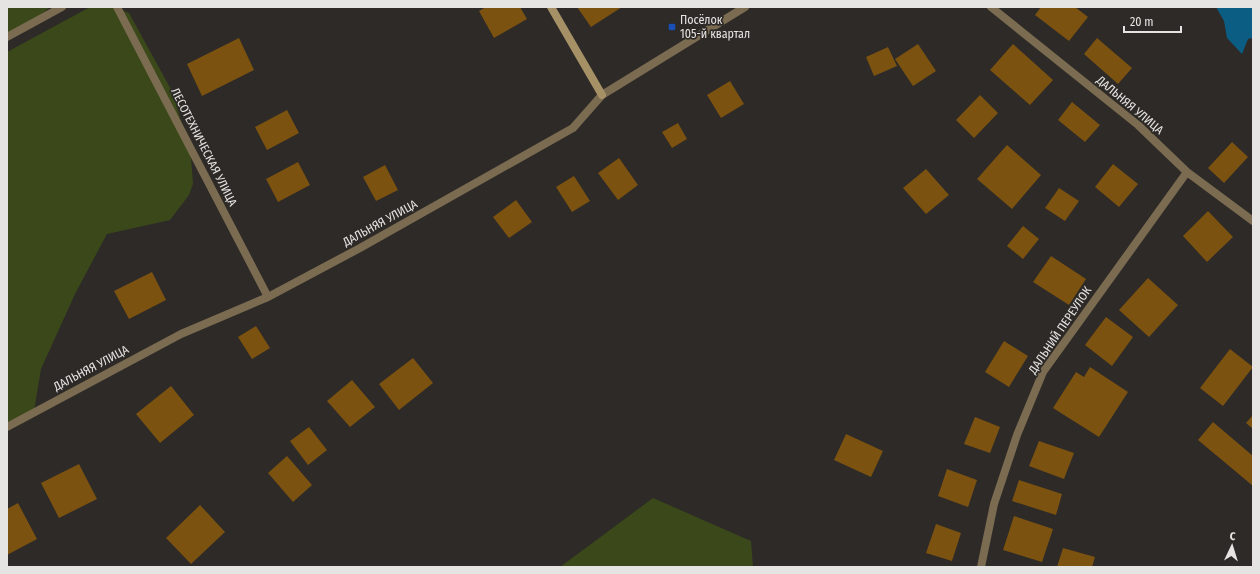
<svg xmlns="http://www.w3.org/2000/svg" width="1260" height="574" font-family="'Fira Sans Condensed',sans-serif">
  <rect width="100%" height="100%" fill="#2d2a27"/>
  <path fill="#3a481a" d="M 7,7 L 50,7 L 39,16 L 7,33 Z
    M 90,7 L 114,7 L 129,13 L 173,93 L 191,157 L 193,184 L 189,195 L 170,220 L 107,234 L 75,294 L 41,369 L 34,411 L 7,428 L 7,52 Z
    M 653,498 L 751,541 L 753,567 L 560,567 Z"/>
  <path fill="#0c5d83" d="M 1216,7 L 1253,7 L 1253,38 L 1248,39 L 1242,54 L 1227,38 L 1224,21 Z"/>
  <path fill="#7b5210" d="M 486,7 L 520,7 L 527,19 L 494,38 L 479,11 Z
    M 577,7 L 622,7 L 591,27 Z
    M 1041,7 L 1075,7 L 1088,17 L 1069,41 L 1035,15 Z
    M 239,38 L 254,70 L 202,96 L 187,64 Z
    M 1097,38 L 1132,68 L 1118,84 L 1084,54 Z
    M 918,44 L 936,71 L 913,86 L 895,59 Z
    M 1013,44 L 1053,80 L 1030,105 L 990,70 Z
    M 888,47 L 897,66 L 874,76 L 866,57 Z
    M 730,81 L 744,104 L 721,118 L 707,95 Z
    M 980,95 L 998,113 L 974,138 L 956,120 Z
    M 1072,102 L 1100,125 L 1085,142 L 1058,120 Z
    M 287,110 L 299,133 L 267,150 L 255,127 Z
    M 678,123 L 687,139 L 672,148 L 662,132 Z
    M 1232,142 L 1248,157 L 1224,183 L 1208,168 Z
    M 1007,145 L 1041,175 L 1012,209 L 977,179 Z
    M 619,158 L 638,185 L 618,200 L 598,173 Z
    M 298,162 L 310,185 L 278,202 L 266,179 Z
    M 1113,164 L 1138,184 L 1119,207 L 1095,187 Z
    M 385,165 L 398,190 L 376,201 L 363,177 Z
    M 926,169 L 949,195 L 926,214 L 903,188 Z
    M 574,176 L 590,201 L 572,212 L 556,187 Z
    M 1059,188 L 1079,201 L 1065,221 L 1045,208 Z
    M 516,200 L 532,222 L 509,238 L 493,217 Z
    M 1208,211 L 1233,237 L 1207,262 L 1183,236 Z
    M 1023,226 L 1039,239 L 1023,259 L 1007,246 Z
    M 1051,256 L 1086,279 L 1069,305 L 1033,282 Z
    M 152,272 L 166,300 L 129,319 L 114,291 Z
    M 1148,278 L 1178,305 L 1149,337 L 1119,310 Z
    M 1106,317 L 1133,337 L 1112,366 L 1085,345 Z
    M 256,326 L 270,348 L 252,359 L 238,337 Z
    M 1004,341 L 1028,356 L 1009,387 L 985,372 Z
    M 1230,349 L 1253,367 L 1223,406 L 1200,388 Z
    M 413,358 L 433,383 L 399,410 L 379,384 Z
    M 1090,367 L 1128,392 L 1099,437 L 1053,408 L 1076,372 L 1084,377 Z
    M 352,380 L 375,407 L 350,427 L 327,401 Z
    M 171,386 L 194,415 L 160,443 L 136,414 Z
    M 1253,415 L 1253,429 L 1246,423 Z
    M 975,417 L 1000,427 L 990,453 L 964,444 Z
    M 1213,422 L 1253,456 L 1253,486 L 1198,440 Z
    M 309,427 L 327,450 L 308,465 L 290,441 Z
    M 846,434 L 883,451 L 871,477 L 834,460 Z
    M 1039,441 L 1074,453 L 1064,479 L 1029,466 Z
    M 287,456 L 312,485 L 293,502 L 268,473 Z
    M 79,464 L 97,499 L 59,518 L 41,483 Z
    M 947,469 L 977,480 L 968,507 L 938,496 Z
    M 1019,480 L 1062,494 L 1056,515 L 1012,501 Z
    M 18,503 L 37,539 L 7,555 L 7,509 Z
    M 200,505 L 225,532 L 191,564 L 166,538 Z
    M 1014,516 L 1053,529 L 1042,562 L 1003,550 Z
    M 936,524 L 961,533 L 952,561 L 926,553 Z
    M 1063,548 L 1095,557 L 1092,567 L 1057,567 Z"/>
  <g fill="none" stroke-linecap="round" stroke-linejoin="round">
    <path stroke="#7a6b51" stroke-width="8" d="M 117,7 L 268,297
      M 991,7 L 1138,125 L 1187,172 L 1253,221
      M 7,37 L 62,7
      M 7,427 L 181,334 L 268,297 L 360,248 L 573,128 L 602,95 L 745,7
      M 981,567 L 994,504 L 1017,435 L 1043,372 L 1187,172"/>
    <path stroke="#a69066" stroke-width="8" d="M 551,7 L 602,95"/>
  </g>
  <rect fill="#1a4fb4" stroke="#2d2a27" stroke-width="1.5" x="668" y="23" width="8" height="8" rx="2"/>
  <g text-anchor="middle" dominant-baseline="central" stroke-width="3.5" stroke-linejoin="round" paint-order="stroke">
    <g font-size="12" fill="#e6e4e2" stroke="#2d2a27" text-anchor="start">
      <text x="680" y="20">Посёлок<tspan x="680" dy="14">105-й квартал</tspan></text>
    </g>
    <g font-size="12" fill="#e6e4e2" stroke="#2d2a27">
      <text transform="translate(1130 105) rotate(40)">ДАЛЬНЯЯ УЛИЦА</text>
      <text transform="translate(204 147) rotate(63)">ЛЕСОТЕХНИЧЕСКАЯ УЛИЦА</text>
      <text transform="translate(380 223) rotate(-29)">ДАЛЬНЯЯ УЛИЦА</text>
      <text transform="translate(1060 330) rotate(-56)">ДАЛЬНИЙ ПЕРЕУЛОК</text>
      <text transform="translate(91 368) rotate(-28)">ДАЛЬНЯЯ УЛИЦА</text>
    </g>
  </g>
  <rect width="1260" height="574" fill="none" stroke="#e6e4e2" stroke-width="16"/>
  <g transform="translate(1232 546) rotate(4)" stroke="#2d2a27" stroke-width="3" paint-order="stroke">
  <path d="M0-3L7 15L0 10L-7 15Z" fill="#e6e4e2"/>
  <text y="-6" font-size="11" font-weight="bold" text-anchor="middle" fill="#e6e4e2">С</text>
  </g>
  <path d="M1124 26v6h57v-6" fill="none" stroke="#e6e4e2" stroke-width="2"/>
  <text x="1130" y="26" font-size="12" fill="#e6e4e2" stroke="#2d2a27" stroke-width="3" paint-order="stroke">20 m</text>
</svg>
